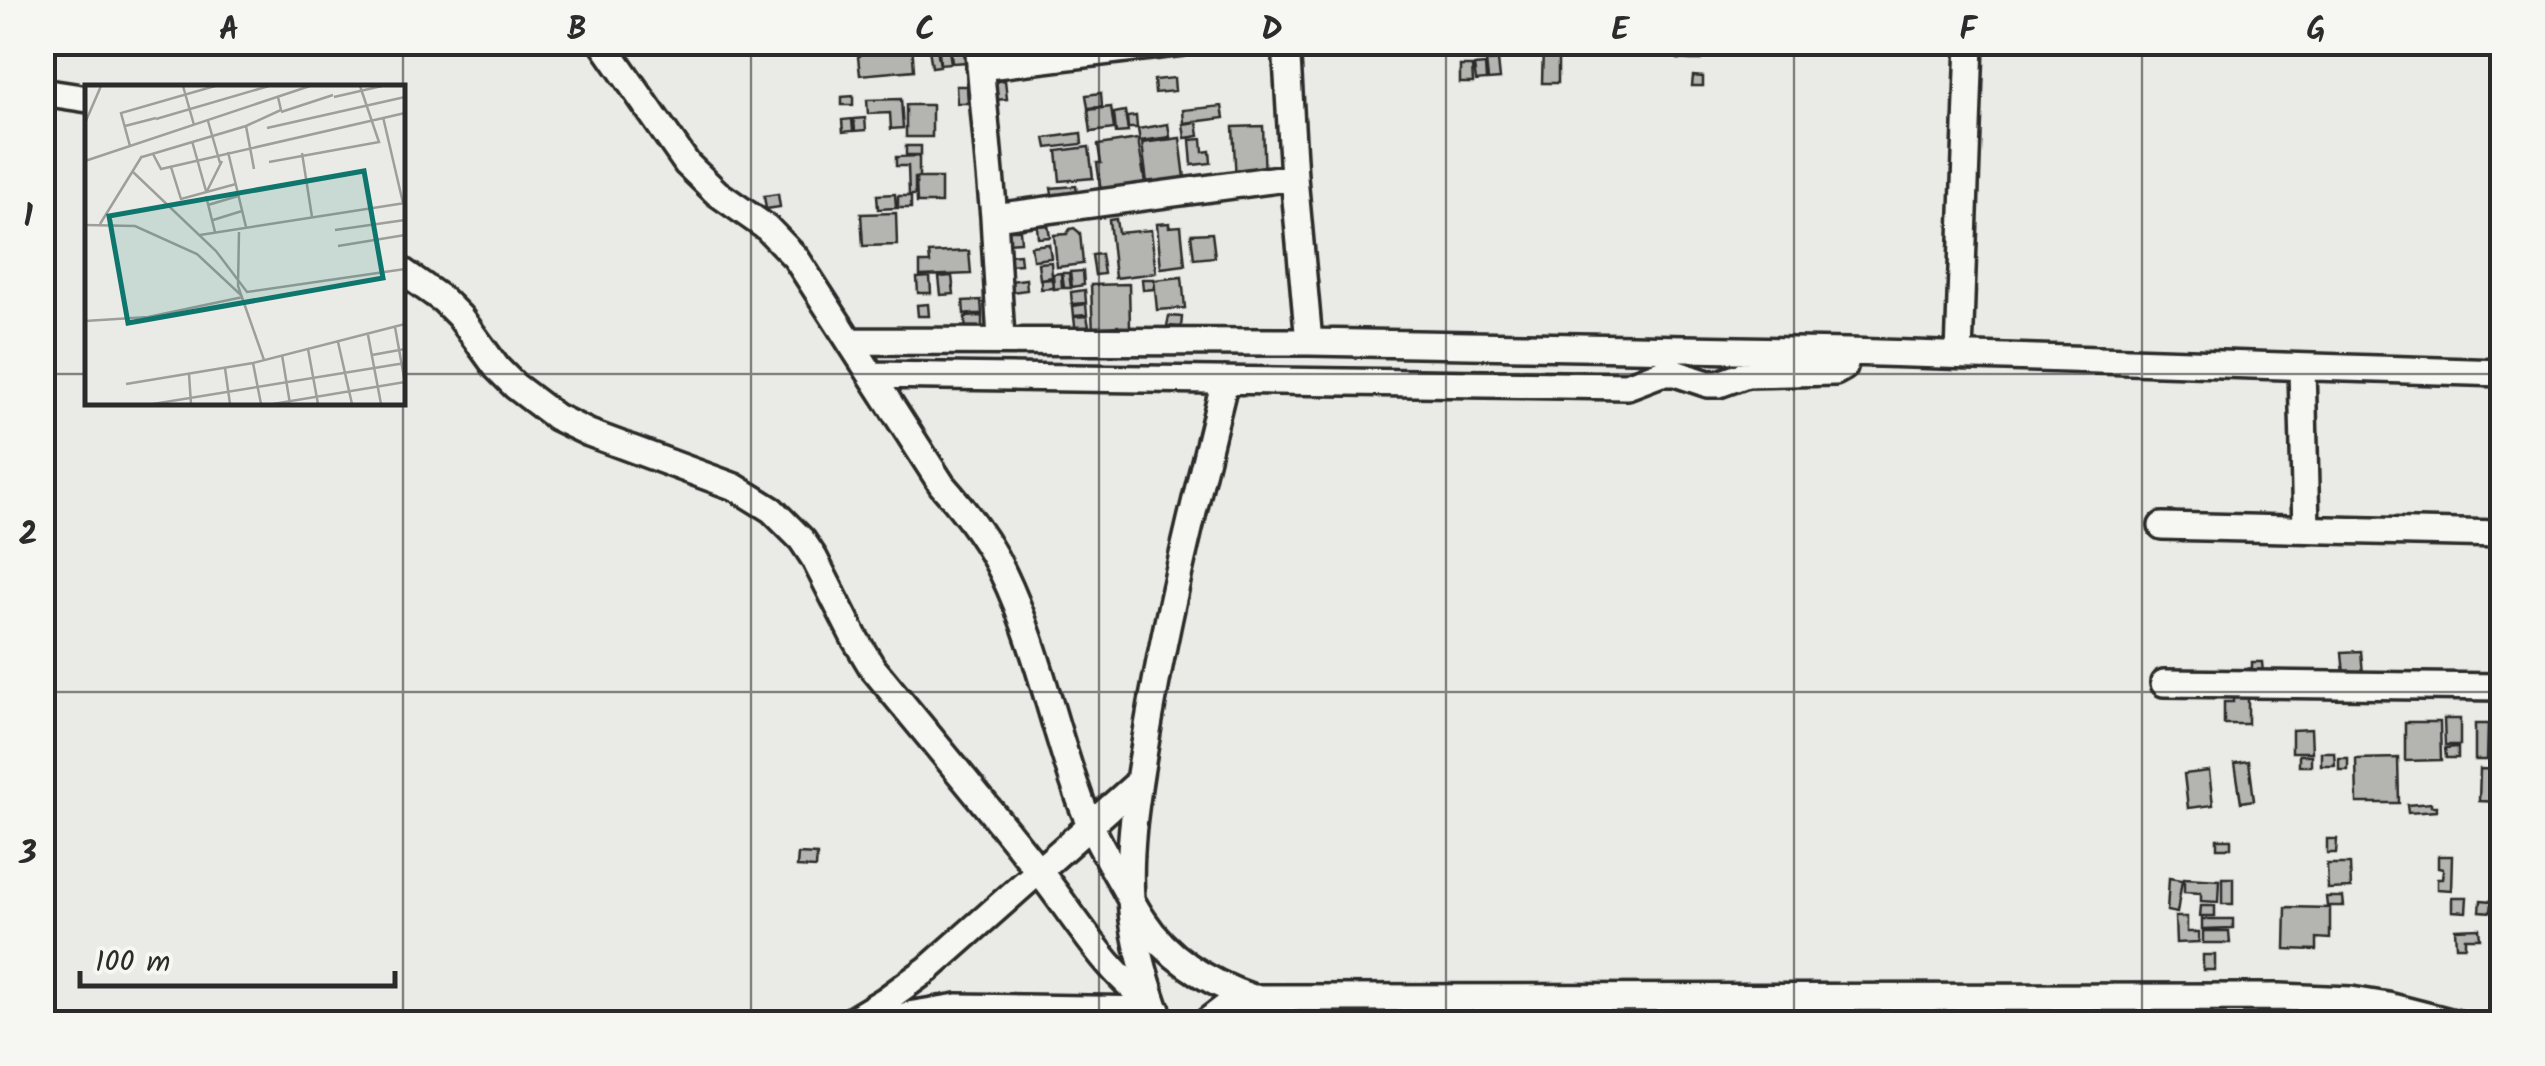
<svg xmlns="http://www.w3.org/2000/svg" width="2545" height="1066" font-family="Kalam,sans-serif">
  <rect width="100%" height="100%" fill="#eaeae6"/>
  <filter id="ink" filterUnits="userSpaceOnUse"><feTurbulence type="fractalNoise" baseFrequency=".01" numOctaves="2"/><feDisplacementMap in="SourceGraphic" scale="20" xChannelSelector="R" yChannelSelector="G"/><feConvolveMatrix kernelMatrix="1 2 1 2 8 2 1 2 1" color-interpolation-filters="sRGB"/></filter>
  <g filter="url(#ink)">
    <path fill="#b4b4b1" stroke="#2b2b2b" stroke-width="2.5" d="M 873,42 L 912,42 L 914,70 L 860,75 L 858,57 Z
      M 921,42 L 947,42 L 948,45 L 921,48 Z
      M 965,42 L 968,62 L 952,63 L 950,43 Z
      M 1678,44 L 1690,45 L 1689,60 L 1678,59 Z
      M 1692,45 L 1702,45 L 1701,60 L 1691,60 Z
      M 937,48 L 940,66 L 932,67 L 929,49 Z
      M 1543,48 L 1558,48 L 1558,83 L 1542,83 Z
      M 949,50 L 951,63 L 940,64 L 939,51 Z
      M 1498,60 L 1500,79 L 1488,80 L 1486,61 Z
      M 1485,65 L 1486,80 L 1476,81 L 1474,66 Z
      M 1460,66 L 1472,66 L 1473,83 L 1460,83 Z
      M 1693,76 L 1703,77 L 1703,86 L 1692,86 Z
      M 1174,78 L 1175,91 L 1155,93 L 1154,80 Z
      M 1005,80 L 1007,99 L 993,100 L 991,82 Z
      M 956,86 L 967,86 L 968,103 L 957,103 Z
      M 1101,93 L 1102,107 L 1088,108 L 1086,95 Z
      M 853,96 L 853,105 L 842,105 L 842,97 Z
      M 901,99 L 903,128 L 891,129 L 890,113 L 868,114 L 867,100 Z
      M 906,105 L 932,105 L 932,137 L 906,137 Z
      M 1222,106 L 1224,118 L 1184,123 L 1183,110 Z
      M 1111,107 L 1114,129 L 1091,132 L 1088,110 Z
      M 1125,111 L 1128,132 L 1116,133 L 1114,113 Z
      M 1136,116 L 1137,128 L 1128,128 L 1127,117 Z
      M 865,118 L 866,130 L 855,131 L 854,119 Z
      M 852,119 L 853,131 L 843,132 L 842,120 Z
      M 1197,122 L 1199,136 L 1185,138 L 1183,124 Z
      M 1168,124 L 1170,137 L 1140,141 L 1138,129 Z
      M 1263,126 L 1265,179 L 1236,180 L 1233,127 Z
      M 1081,133 L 1082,144 L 1047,148 L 1045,138 Z
      M 1180,138 L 1185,178 L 1147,183 L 1142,143 Z
      M 1138,139 L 1145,183 L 1130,185 L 1131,192 L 1101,191 L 1097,163 L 1101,163 L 1098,145 Z
      M 1202,139 L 1203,152 L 1210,151 L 1211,163 L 1192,165 L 1190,140 Z
      M 906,146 L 921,146 L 921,155 L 906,155 Z
      M 1089,147 L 1093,178 L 1060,181 L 1057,151 Z
      M 919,156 L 919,177 L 915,178 L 915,195 L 909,195 L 908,166 L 896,166 L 896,157 Z
      M 916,178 L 941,178 L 941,203 L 917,203 Z
      M 1076,186 L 1078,198 L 1053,200 L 1051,188 Z
      M 778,194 L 780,207 L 766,209 L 764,196 Z
      M 895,194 L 896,208 L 878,209 L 877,195 Z
      M 898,196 L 911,196 L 911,208 L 898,208 Z
      M 896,213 L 897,245 L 863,246 L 861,214 Z
      M 1116,219 L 1118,233 L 1151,230 L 1156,273 L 1115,278 L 1109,220 Z
      M 1169,223 L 1169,227 L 1181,226 L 1185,265 L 1161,268 L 1157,224 Z
      M 1048,225 L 1050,237 L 1038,238 L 1037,226 Z
      M 1074,228 L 1080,233 L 1083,264 L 1057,267 L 1054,235 L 1067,234 L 1070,229 Z
      M 1006,230 L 1020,230 L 1021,242 L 1007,243 Z
      M 1212,233 L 1215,257 L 1194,259 L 1191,234 Z
      M 1049,244 L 1051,258 L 1033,260 L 1031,246 Z
      M 969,251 L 971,274 L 920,276 L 920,263 L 930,263 L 929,253 Z
      M 1020,254 L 1021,264 L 1009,265 L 1008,255 Z
      M 1101,254 L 1104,274 L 1095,275 L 1092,255 Z
      M 1051,262 L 1052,277 L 1040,279 L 1038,263 Z
      M 1083,271 L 1084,285 L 1072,287 L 1070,272 Z
      M 1061,273 L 1062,288 L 1054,289 L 1053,274 Z
      M 1062,273 L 1069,273 L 1071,288 L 1064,288 Z
      M 952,276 L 954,294 L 941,295 L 939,277 Z
      M 930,277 L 931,293 L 918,293 L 917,278 Z
      M 1182,277 L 1185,308 L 1157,310 L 1154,280 Z
      M 1026,279 L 1027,290 L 1011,292 L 1010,281 Z
      M 1052,279 L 1053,288 L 1041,289 L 1041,280 Z
      M 1142,279 L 1154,279 L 1155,289 L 1143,290 Z
      M 1129,284 L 1130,328 L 1126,331 L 1121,330 L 1118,326 L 1104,327 L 1104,332 L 1093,334 L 1091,285 Z
      M 1085,290 L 1086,303 L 1072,304 L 1071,292 Z
      M 981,300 L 982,314 L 964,314 L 963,301 Z
      M 928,304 L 929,316 L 918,316 L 917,305 Z
      M 1086,304 L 1087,315 L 1074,316 L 1073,306 Z
      M 982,316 L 982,333 L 966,334 L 965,317 Z
      M 1087,316 L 1090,332 L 1076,334 L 1074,317 Z
      M 1169,316 L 1182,317 L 1181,327 L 1167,326 Z
      M 2361,651 L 2363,674 L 2344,675 L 2342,652 Z
      M 2252,662 L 2262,662 L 2263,673 L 2247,674 L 2246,669 L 2252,668 Z
      M 2233,695 L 2248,695 L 2248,724 L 2224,724 L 2224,702 L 2233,702 Z
      M 2444,719 L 2460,719 L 2460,745 L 2445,745 Z
      M 2405,722 L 2440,722 L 2441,760 L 2405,761 Z
      M 2475,724 L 2488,724 L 2487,760 L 2475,760 Z
      M 2311,729 L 2312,752 L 2292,752 L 2292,730 Z
      M 2492,746 L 2502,747 L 2502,757 L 2491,756 Z
      M 2458,747 L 2458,758 L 2446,758 L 2445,748 Z
      M 2321,752 L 2334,752 L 2335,765 L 2321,765 Z
      M 2299,755 L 2311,755 L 2311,766 L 2299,766 Z
      M 2339,758 L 2348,758 L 2348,770 L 2339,770 Z
      M 2398,758 L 2399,803 L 2357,803 L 2356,759 Z
      M 2249,761 L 2254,800 L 2241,802 L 2235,763 Z
      M 2480,769 L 2502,770 L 2502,802 L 2479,801 Z
      M 2209,771 L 2213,805 L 2188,808 L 2184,774 Z
      M 2431,803 L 2431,806 L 2436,806 L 2436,811 L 2408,813 L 2407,805 Z
      M 2217,839 L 2231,839 L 2231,848 L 2217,848 Z
      M 2327,839 L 2337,839 L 2336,853 L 2327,853 Z
      M 798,854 L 817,855 L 816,868 L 797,867 Z
      M 2438,856 L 2452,856 L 2451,890 L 2437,889 L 2437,879 L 2442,879 L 2443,869 L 2438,868 Z
      M 2327,864 L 2350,864 L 2351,888 L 2328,889 Z
      M 2169,878 L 2182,880 L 2177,913 L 2167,911 Z
      M 2184,878 L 2219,880 L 2218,902 L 2201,901 L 2201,893 L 2184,892 Z
      M 2222,878 L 2233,878 L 2233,904 L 2222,904 Z
      M 2326,897 L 2343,897 L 2344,906 L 2327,906 Z
      M 2452,897 L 2467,897 L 2466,912 L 2452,911 Z
      M 2481,900 L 2492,901 L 2491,912 L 2480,911 Z
      M 2201,906 L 2215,906 L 2215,916 L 2200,916 Z
      M 2286,907 L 2330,908 L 2330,939 L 2317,938 L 2317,950 L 2285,949 Z
      M 2175,917 L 2187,917 L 2187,932 L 2199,932 L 2199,942 L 2176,943 Z
      M 2202,919 L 2233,919 L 2233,928 L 2202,929 Z
      M 2479,928 L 2480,938 L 2465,938 L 2465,946 L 2456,946 L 2455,929 Z
      M 2203,931 L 2229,931 L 2230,943 L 2203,943 Z
      M 2203,955 L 2215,955 L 2215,970 L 2203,970 Z"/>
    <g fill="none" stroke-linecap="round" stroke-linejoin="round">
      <g stroke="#2b2b2b" stroke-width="32">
        <path id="minor" d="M 602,42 L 687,164 L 717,193 L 767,228 L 796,258 L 942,485 C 966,512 988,541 1003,573 C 1035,639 1052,721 1077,791 C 1088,825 1106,856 1124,887 C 1130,898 1136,910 1143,920 C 1169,960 1209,983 1253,998
          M 978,42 L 994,217 L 1001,340
          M 1286,42 L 1294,177 L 1309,342
          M 980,67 L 1183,42
          M 42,92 L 88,99
          M 994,217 L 1294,177
          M 402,271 L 443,300 L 460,317 L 497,368 L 515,386 L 556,417 L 589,433 L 735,487 L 772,510 L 802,540 L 814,558 L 854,637 L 872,667 C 927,734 984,802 1038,870 C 1072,912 1108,976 1154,1004
          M 850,341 L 1309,342 L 1848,352 L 2502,373
          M 1959,355 L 1970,42
          M 2302,368 L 2306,529
          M 872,375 L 1627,386 L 1661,373 L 1675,373 L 1708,384 L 1719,384 L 1747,374 L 1835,372 L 1844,367 L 1848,352
          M 2162,526 L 2502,534
          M 2164,683 L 2502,687
          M 846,1024 L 884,1001 L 928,969 L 1138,783
          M 885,1024 L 908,1015 L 957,1007 L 1157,1010
          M 1161,1024 C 1149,991 1138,955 1133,920 C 1125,860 1136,797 1146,738 C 1166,617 1196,499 1225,380
          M 1204,1024 L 1226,1007 L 1253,998 L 2279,997 L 2351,1000 L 2388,1006 L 2458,1024"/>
      </g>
      <use href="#minor" stroke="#f6f6f2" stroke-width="25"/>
    </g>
  </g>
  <path fill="none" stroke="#2b2b2b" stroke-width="2.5" stroke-opacity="0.55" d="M 403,42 L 403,1024M 751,42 L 751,1024M 1099,42 L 1099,1024M 1446,42 L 1446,1024M 1794,42 L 1794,1024M 2142,42 L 2142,1024M 42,374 L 88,374M 402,374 L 2502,374M 42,692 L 2502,692"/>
  <g transform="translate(85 85)">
    <rect width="320" height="320" fill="#eaeae6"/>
    <path fill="none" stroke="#9e9e9b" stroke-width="2.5" d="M 98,1 L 109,40M 249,12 L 297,1M 196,27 L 248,10M 298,32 L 318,118M 71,34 L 184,1M 123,36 L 135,78M 0,38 L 16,1M 40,41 L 71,33M 161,41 L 169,84M 182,43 L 320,12M 107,56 L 121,106M 45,61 L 36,28 L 130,1M 143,67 L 161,142M 217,68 L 227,132M 68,69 L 76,84 L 320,28M 57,72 L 161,41 L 196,25 L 193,12M 0,76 L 225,1M 184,77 L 294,57 L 275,1M 86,82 L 96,114 L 151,99M 48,87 L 131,166 L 162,207 L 320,184M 122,106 L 137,76M 121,111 L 130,147M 123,120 L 153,111M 128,135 L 157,126M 15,139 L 57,71M 0,140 L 50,141 L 112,169 L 157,211M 250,145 L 320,135M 154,147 L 153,201 L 179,275M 115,150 L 320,118M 253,161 L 320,150M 0,236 L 63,232 L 158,212M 310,242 L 320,298M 283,250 L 296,319M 253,257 L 267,319M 223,264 L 233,319M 197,270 L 205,319M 287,270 L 320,264M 168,278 L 176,319M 140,283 L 145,319M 104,289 L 106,319M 41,299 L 168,278 L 320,239M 68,319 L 320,278M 188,319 L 320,297"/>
    <path fill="#0f766e" fill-opacity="0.15" stroke="#0f766e" stroke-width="5" d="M 279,86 L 298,193 L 43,238 L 24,131 Z"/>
    <rect width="320" height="320" fill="none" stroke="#2b2b2b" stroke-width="5"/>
  </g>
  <rect width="2545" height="1066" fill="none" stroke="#f6f6f2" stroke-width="110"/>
  <path d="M80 971v15h315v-15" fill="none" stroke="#2b2b2b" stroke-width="5"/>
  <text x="95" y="971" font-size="30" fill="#2b2b2b" stroke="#f6f6f2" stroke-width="8" paint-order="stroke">100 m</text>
  <rect x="55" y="55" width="2435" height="956" fill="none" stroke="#2b2b2b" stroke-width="4"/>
  <g font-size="32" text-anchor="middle" font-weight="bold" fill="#2b2b2b">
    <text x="229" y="39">A</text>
    <text x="577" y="39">B</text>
    <text x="925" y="39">C</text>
    <text x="1272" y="39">D</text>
    <text x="1620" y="39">E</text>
    <text x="1968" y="39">F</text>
    <text x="2316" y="39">G</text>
    <text x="28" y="226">1</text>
    <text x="28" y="544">2</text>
    <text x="28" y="863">3</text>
  </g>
</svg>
